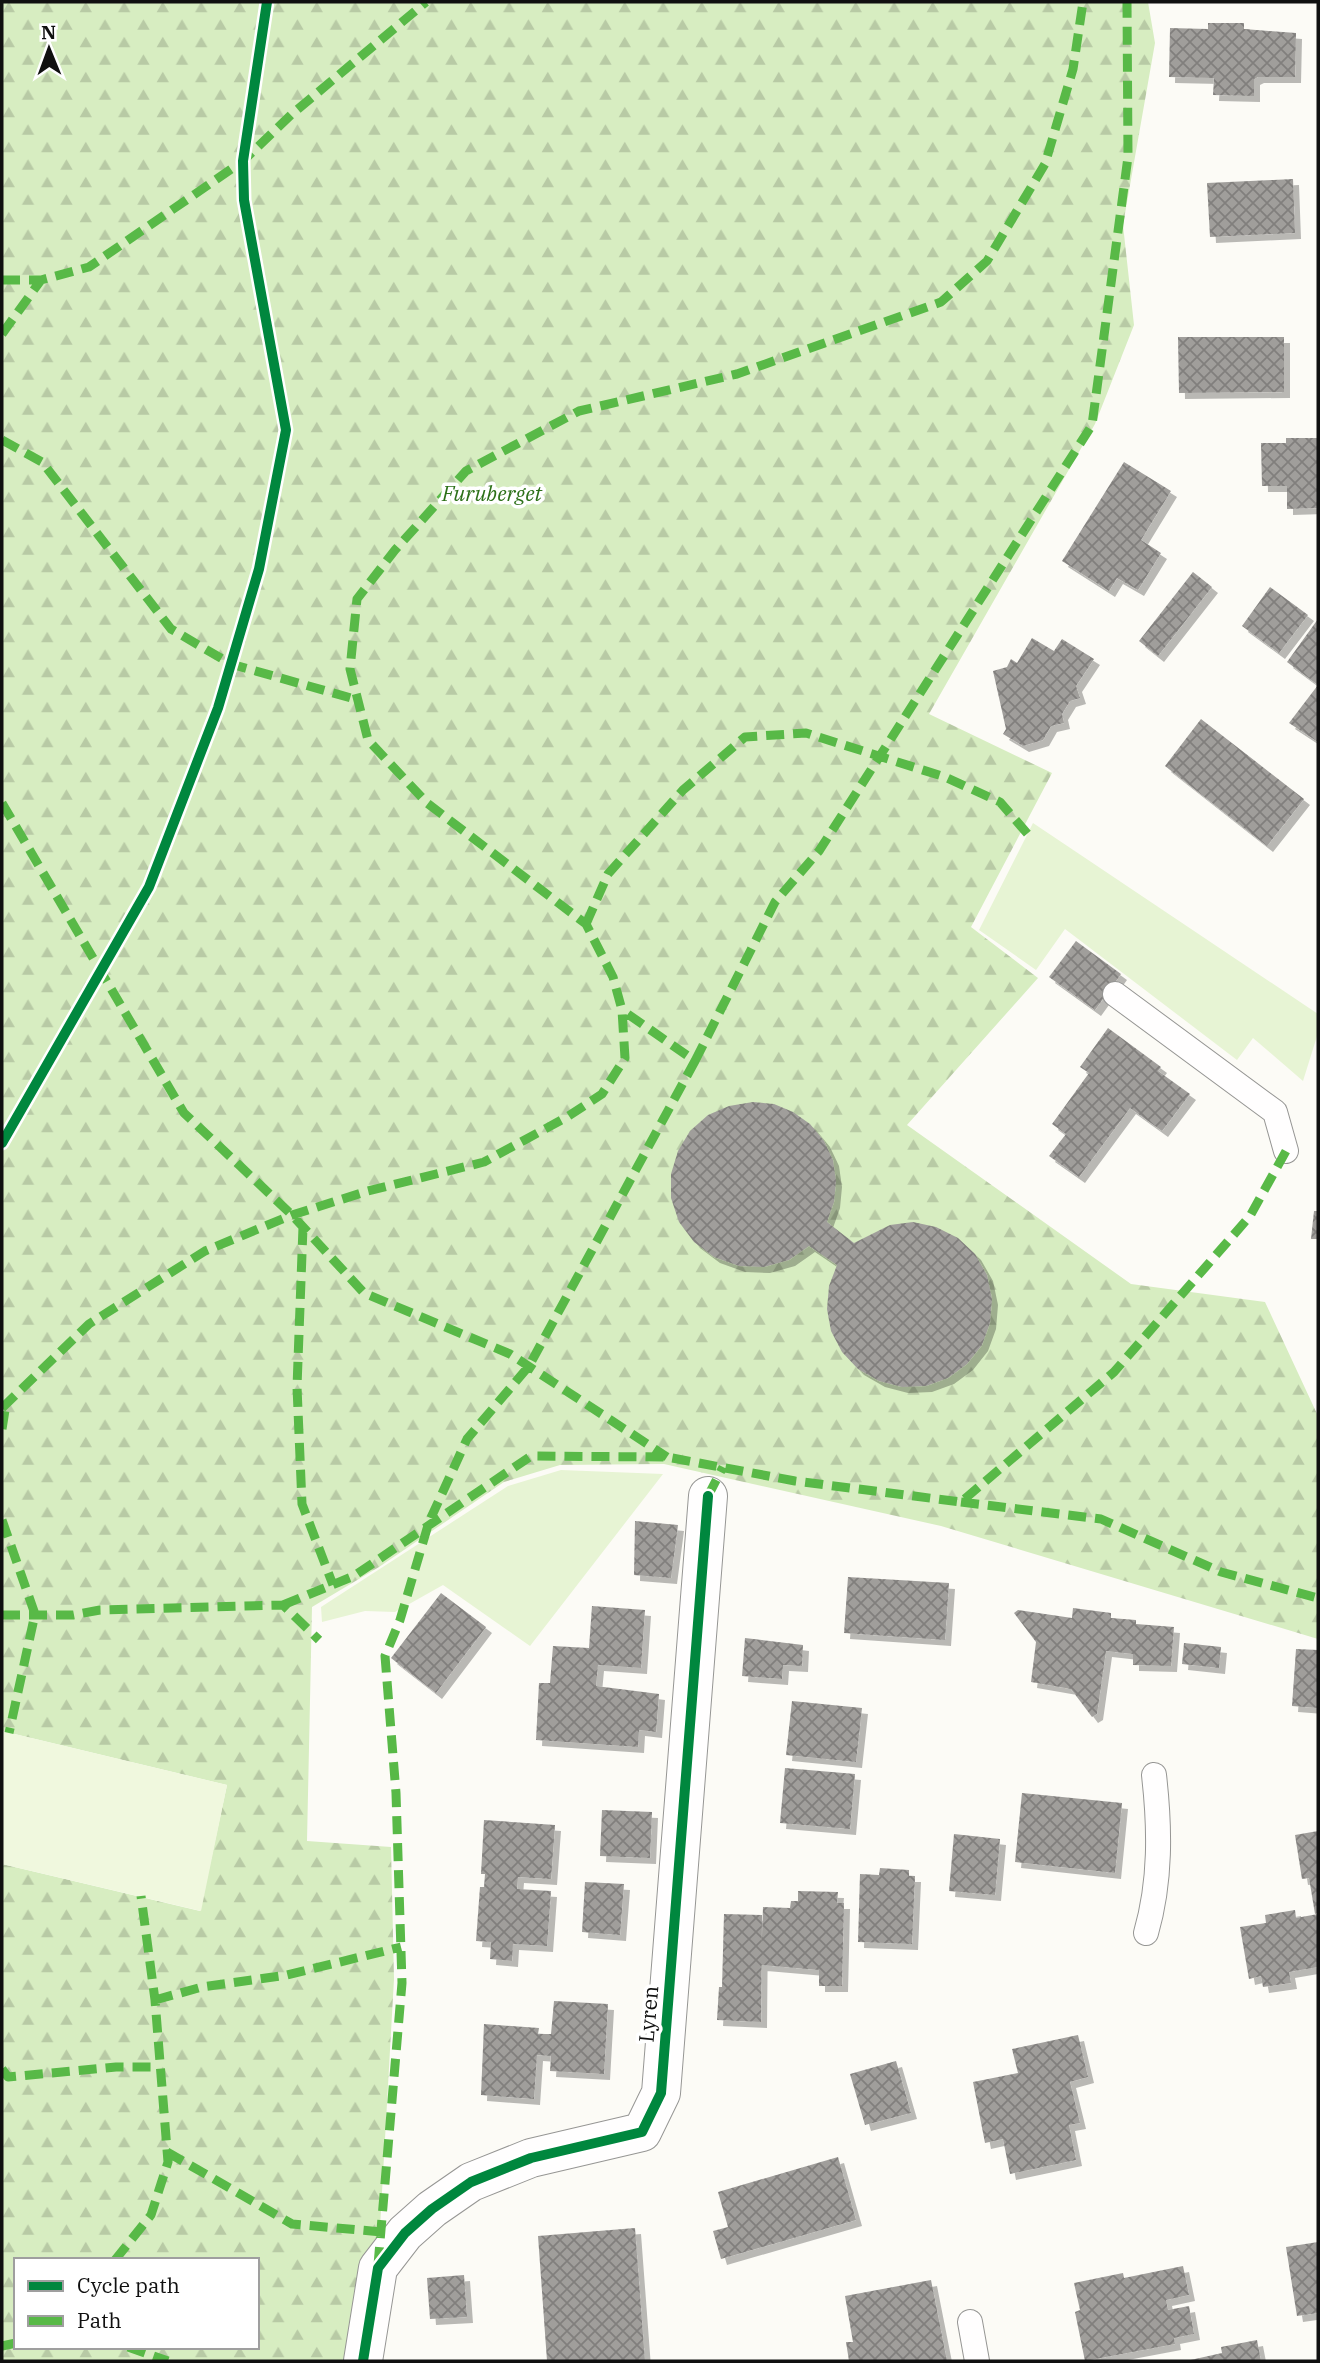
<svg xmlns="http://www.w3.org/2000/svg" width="1320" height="2363" font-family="'IBM Plex Serif',serif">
  <defs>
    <pattern id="forest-firs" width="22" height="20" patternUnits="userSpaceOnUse" patternTransform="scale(1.75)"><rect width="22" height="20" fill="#d7edc1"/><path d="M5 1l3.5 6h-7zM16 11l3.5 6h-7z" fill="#b8caa5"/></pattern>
    <pattern id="building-cross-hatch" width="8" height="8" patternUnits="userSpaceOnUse" patternTransform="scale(1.75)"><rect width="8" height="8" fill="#a09e9b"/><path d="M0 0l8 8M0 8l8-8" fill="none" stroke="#817f7d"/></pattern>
    <filter id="shadow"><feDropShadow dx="6" dy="6" stdDeviation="0" flood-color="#0004"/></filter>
  </defs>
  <rect width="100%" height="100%" fill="#fcfbf6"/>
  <path fill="#e7f4d4" d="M 1033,823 L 1318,1014 L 1318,1033 L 1303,1081 L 1253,1038 L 1237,1060 L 1065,929 L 1036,970 L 979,930 Z
    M 561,1470 L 663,1474 L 530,1646 L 443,1585 L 395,1612 L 365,1611 L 322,1622 L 321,1607 L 508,1486 Z"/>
  <path fill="url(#forest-firs)" fill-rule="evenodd" d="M 2,2 L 1148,2 L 1155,43 L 1123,225 L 1134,325 L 1095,424 L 929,714 L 1052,773 L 971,927 L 1038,978 L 907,1125 L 1131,1284 L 1265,1302 L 1318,1416 L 1318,1639 L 941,1526 L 664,1464 L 560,1465 L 504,1482 L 379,1567 L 312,1607 L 307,1841 L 391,1847 L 394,1979 L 378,2263 L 356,2361 L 2,2361 L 2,1864 L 200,1911 L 227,1785 L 2,1731 ZM 16,2260 L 257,2260 L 257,2347 L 16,2347 Z"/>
  <path fill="#f0f8de" d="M 2,1731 L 227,1785 L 201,1911 L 2,1864 Z"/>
  <path fill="url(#building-cross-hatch)" filter="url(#shadow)" d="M 1208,23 L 1244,23 L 1244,29 L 1296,33 L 1295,77 L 1258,77 L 1254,79 L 1254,96 L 1213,95 L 1214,78 L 1169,77 L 1170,28 L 1208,29 Z
    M 1293,179 L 1295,233 L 1210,237 L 1207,183 Z
    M 1178,337 L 1284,337 L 1284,392 L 1179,393 Z
    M 1286,438 L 1318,438 L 1318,508 L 1287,509 L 1287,486 L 1262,486 L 1261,443 L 1286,443 Z
    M 1124,462 L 1171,491 L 1141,540 L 1161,553 L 1138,590 L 1117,578 L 1109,591 L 1062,561 Z
    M 1193,572 L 1212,587 L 1158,656 L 1139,641 Z
    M 1270,587 L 1308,615 L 1279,653 L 1242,626 Z
    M 1318,619 L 1318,742 L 1289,723 L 1318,685 L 1287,662 Z
    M 1032,638 L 1054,651 L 1062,639 L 1094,659 L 1076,686 L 1080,698 L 1070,701 L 1062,714 L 1064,723 L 1051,726 L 1043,740 L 1023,746 L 1003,734 L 1006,729 L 993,671 L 1007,667 L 1011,659 L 1017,663 Z
    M 1201,719 L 1304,799 L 1267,846 L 1165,766 Z
    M 1076,941 L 1121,974 L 1095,1010 L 1049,977 Z
    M 1108,1028 L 1161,1067 L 1158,1071 L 1190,1094 L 1162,1131 L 1130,1108 L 1079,1177 L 1049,1156 L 1066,1134 L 1052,1124 L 1089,1073 L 1080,1067 Z
    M 753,1102 L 774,1104 L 793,1112 L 810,1124 L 824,1141 L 833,1160 L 836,1181 L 834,1202 L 827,1222 L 854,1243 L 890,1225 L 913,1222 L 936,1227 L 958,1238 L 975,1254 L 987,1275 L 992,1299 L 990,1323 L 982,1345 L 967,1364 L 948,1378 L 926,1386 L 902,1387 L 879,1381 L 858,1369 L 842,1352 L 831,1331 L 827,1309 L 829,1286 L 837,1265 L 809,1246 L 789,1260 L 764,1267 L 739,1266 L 714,1257 L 694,1242 L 679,1222 L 671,1198 L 671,1174 L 678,1151 L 690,1131 L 708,1115 L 729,1106 Z
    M 1314,1211 L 1318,1211 L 1318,1239 L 1311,1239 Z
    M 635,1521 L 678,1525 L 671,1578 L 634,1575 Z
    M 848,1577 L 949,1583 L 945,1640 L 844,1633 Z
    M 441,1593 L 486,1627 L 436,1693 L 391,1658 Z
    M 592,1606 L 645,1610 L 641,1668 L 598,1665 L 596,1686 L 659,1694 L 656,1732 L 639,1730 L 638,1747 L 536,1740 L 539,1683 L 550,1683 L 553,1646 L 589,1648 Z
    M 1073,1608 L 1111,1613 L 1111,1618 L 1136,1620 L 1136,1624 L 1174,1627 L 1171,1666 L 1133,1665 L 1133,1654 L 1106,1651 L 1097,1714 L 1092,1717 L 1071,1689 L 1031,1682 L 1036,1642 L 1014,1613 L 1018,1610 L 1072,1618 Z
    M 745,1638 L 803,1645 L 802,1666 L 783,1665 L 782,1679 L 742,1676 Z
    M 1184,1643 L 1221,1647 L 1219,1668 L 1182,1664 Z
    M 1296,1649 L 1318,1650 L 1318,1708 L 1292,1706 Z
    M 792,1701 L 862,1708 L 856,1762 L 786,1755 Z
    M 785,1768 L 855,1774 L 850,1829 L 780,1823 Z
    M 1022,1793 L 1122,1803 L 1115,1873 L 1015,1862 Z
    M 602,1810 L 652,1812 L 650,1858 L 600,1856 Z
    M 484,1820 L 555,1825 L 551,1879 L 518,1877 L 517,1889 L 551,1891 L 547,1946 L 513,1944 L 512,1961 L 490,1959 L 491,1942 L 476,1941 L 480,1887 L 484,1887 L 485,1874 L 481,1874 Z
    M 1318,1831 L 1318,1913 L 1315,1914 L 1309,1878 L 1302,1879 L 1295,1835 Z
    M 954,1834 L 1000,1839 L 995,1895 L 949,1891 Z
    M 880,1868 L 909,1870 L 909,1876 L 915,1876 L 912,1944 L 858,1942 L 860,1874 L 879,1875 Z
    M 585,1882 L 624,1884 L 620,1935 L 582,1932 Z
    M 798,1891 L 838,1892 L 837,1903 L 844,1903 L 842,1986 L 819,1986 L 819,1970 L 761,1965 L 763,1907 L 790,1908 L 791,1901 L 798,1901 Z
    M 1295,1910 L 1296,1918 L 1318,1914 L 1318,1967 L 1289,1972 L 1291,1983 L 1263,1987 L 1261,1976 L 1249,1979 L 1240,1927 L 1266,1923 L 1265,1915 Z
    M 724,1914 L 762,1915 L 761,2022 L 717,2020 L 719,1987 L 722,1987 Z
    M 554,2001 L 608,2004 L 604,2074 L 550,2071 L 551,2056 L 537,2055 L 534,2099 L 481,2095 L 484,2024 L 539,2028 L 538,2034 L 551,2034 Z
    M 1078,2035 L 1088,2077 L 1070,2082 L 1080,2123 L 1069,2125 L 1076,2160 L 1010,2174 L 1003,2139 L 985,2143 L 973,2082 L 1018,2073 L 1012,2049 Z
    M 896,2061 L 911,2113 L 865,2125 L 850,2074 Z
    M 838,2157 L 856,2220 L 721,2259 L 713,2231 L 728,2227 L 718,2192 Z
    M 635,2228 L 645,2361 L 547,2361 L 538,2236 Z
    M 1318,2242 L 1318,2313 L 1297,2316 L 1286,2247 Z
    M 1183,2266 L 1189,2295 L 1166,2300 L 1168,2310 L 1189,2306 L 1194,2334 L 1174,2338 L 1175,2344 L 1085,2361 L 1075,2312 L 1080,2310 L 1074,2283 L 1123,2273 L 1124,2278 Z
    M 464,2275 L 467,2317 L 430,2319 L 427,2278 Z
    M 931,2280 L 947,2361 L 849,2361 L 846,2342 L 853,2342 L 845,2296 Z
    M 1257,2340 L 1261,2361 L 1186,2361 L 1222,2353 L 1221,2347 Z"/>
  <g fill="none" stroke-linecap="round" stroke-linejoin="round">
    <g stroke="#969694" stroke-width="26">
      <path id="service" d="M 1115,994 L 1275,1112 L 1286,1151
        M 1146,1933 C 1161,1881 1160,1828 1154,1775
        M 970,2322 L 977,2361"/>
    </g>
    <g stroke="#969694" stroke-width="40">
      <path id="minor" d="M 363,2361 L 378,2268 L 405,2233 L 432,2209 L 471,2182 L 531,2158 L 642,2132 L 661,2093 L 708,1496"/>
    </g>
    <use href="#service" stroke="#fffefe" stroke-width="24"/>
    <use href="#minor" stroke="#fffefe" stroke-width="38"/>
    <path stroke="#58b947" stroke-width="9" stroke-dasharray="18 9" stroke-linecap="butt" d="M 2,280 L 41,280 L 89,267 L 243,161 L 292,114 L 426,2
      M 2,334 L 41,280
      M 2,440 L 42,462 L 171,629 L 231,664 L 358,700
      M 2,803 L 184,1113 L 292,1215 L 364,1293 L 510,1354 L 667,1457
      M 586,924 L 608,874 L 683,790 L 745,737 L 806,733 L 945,777 L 1000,802 L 1032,839
      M 695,1061 L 775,902 L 819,851 L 1092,425 L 1128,157 L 1127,2
      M 303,1227 L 297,1387 L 302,1504 L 333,1585
      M 2,1408 L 89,1324 L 205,1251 L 292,1215 L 368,1191 L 484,1162 L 567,1117 L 602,1094 L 625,1058 L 622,1010 L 613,977 L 586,924 L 427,803 L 368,740 L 350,669 L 357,599 L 395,550 L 466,471 L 579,411 L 737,374 L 941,302 L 987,261 L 1045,164 L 1073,69 L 1083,2
      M 2,1429 L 6,1404
      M 708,1496 L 723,1467
      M 961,1502 L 1101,1519 L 1221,1572 L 1318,1598
      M 2,1520 L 35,1614 L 9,1733
      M 283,1605 L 354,1576 L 531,1456 L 667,1457 L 795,1481 L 961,1502 L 1114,1372 L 1250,1216 L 1286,1151
      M 2,1615 L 73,1615 L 100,1610 L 283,1605 L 319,1640
      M 155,2000 L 202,1987 L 287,1975 L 401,1947
      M 2,2069 L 8,2077 L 116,2067 L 159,2067
      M 167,2152 L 292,2224 L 382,2232
      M 115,2260 L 151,2215 L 168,2162 L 155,2000 L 141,1896
      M 378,2265 L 402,1983 L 396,1793 L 385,1656 L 400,1620 L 429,1522 L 467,1439 L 529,1366 L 695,1061 L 622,1010
      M 2,2346 L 16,2343
      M 128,2347 L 168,2361"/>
    <g stroke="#fff" stroke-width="15">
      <path id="cycleway" d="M 2,1143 L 149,887 L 218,708 L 259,569 L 286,430 L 244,200 L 243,161 L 267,2
        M 363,2361 L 378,2268 L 405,2233 L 432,2209 L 471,2182 L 531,2158 L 642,2132 L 661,2093 L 708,1496"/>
    </g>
    <use href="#cycleway" stroke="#00873e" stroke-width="10"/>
  </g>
  <g text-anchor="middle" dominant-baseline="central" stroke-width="7" stroke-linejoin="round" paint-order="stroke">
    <g font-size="21" font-style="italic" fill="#2c7018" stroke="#fff">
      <text x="492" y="493">Furuberget</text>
    </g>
    <g font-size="21" fill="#101010" stroke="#fff">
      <text transform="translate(648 2014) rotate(-85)">Lyren</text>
    </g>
  </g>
  <rect width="1320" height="2363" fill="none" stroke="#101010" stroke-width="7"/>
  <rect x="14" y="2258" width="245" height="91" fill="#ffffff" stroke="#9f9f9f" stroke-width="2"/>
  <rect x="28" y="2281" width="35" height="10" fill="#00873e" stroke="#9f9f9f" stroke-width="2"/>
  <text x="77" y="2293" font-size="21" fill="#101010">Cycle path</text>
  <rect x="28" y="2316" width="35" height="10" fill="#58b947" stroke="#9f9f9f" stroke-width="2"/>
  <text x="77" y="2328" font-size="21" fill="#101010">Path</text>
  <g transform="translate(49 49) rotate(359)" stroke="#ffffff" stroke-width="5" paint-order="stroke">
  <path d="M0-5L12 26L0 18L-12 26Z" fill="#101010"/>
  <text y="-10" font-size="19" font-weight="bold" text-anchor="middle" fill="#101010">N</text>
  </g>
</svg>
